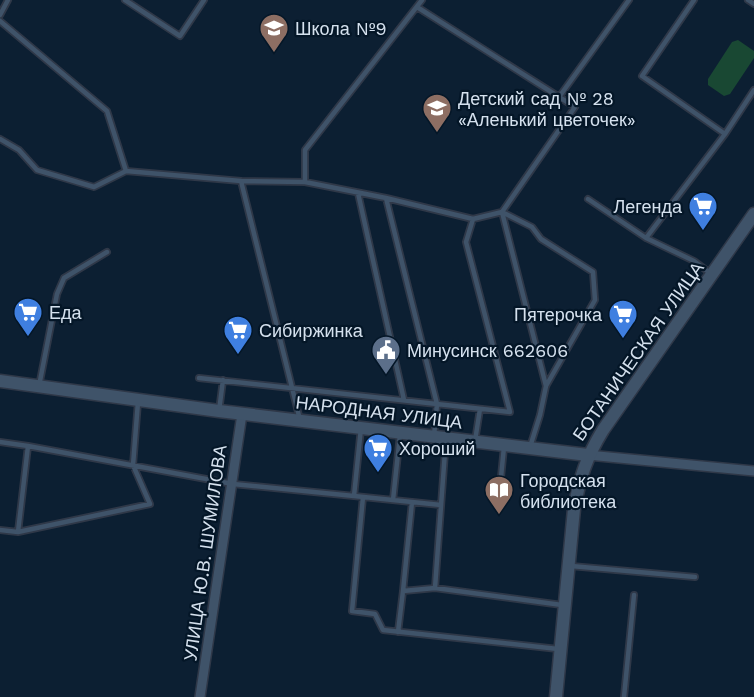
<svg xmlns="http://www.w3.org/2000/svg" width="754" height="697" font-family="'Work Sans',sans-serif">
  <rect width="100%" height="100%" fill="#0c1f32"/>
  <path fill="#194833" d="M 738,40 L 754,51 L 754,58 L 730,94 L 724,96 L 708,85 L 708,79 L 732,42 Z"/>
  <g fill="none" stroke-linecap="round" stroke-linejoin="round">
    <g stroke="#2f3848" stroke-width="8">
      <path id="service" d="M 125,0 L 180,36 L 204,0
        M 694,0 L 642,76 L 725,134
        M 748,0 L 754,4
        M 0,15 L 8,0
        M 0,21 L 107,111 L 126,171
        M 559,97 L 629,0
        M 0,139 L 19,150 L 37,170 L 94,187 L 126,171 L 241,181 L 305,182 L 386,198 L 473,219 L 502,212 L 575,107 L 417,7
        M 241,181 L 300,420
        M 305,182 L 305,150 L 422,0
        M 358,193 L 404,400
        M 386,198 L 437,404 L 434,436
        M 588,199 L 646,238 L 694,261 L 710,273
        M 502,212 L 532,227 L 541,239 L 593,272 L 595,300 L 546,386 L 540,415 L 530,447
        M 502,212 L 546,386
        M 646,238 L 725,134 L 754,90
        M 199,378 L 510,412 L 466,242 L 473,219
        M 39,386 L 57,294 L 64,278 L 107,252
        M 219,411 L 223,380
        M 361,428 L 354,496 L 441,505
        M 475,441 L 480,409
        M 0,442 L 28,446 L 233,484 L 354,496
        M 501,477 L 504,447
        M 363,497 L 352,611 L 375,614 L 383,630 L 558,649
        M 393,500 L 400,435
        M 0,530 L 18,532 L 150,504 L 133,465 L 138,402
        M 18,532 L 28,446
        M 571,566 L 695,577
        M 435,588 L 446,438
        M 403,591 L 412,502
        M 398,632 L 403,591 L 435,588 L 562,605
        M 624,697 L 634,595"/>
    </g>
    <g stroke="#2f3848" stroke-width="12">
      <path id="minor" d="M 588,455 L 754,471
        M 200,697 L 242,414"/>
    </g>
    <g stroke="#2f3848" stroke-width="15">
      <path id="tertiary" d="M 0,381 L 219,411 L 588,455
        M 556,697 L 574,509 C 580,477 586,458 603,430 L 754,214"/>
    </g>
    <use href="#service" stroke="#3f5369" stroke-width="4.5"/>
    <use href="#minor" stroke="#3f5369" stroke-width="9"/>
    <use href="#tertiary" stroke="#3f5369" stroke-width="12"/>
  </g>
  <defs>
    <g id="school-pin" transform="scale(1.5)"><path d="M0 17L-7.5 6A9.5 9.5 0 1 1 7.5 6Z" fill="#8d6e63" stroke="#041627"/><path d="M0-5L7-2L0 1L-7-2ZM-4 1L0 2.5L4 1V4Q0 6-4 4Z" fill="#fff"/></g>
    <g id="supermarket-pin" transform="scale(1.5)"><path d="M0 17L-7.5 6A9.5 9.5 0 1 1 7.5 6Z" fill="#3f7fe0" stroke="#041627"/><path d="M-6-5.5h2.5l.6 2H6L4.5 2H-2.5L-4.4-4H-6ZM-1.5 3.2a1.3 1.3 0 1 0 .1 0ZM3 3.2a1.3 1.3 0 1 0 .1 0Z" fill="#fff"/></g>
    <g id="civic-pin" transform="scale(1.5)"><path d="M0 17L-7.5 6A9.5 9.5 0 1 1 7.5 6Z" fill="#5c6f8a" stroke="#041627"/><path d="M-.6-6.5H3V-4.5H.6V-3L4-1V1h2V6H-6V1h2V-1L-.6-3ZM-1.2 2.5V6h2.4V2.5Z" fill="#fff"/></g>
    <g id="library-pin" transform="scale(1.5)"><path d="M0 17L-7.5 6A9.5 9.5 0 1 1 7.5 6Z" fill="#8d6e63" stroke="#041627"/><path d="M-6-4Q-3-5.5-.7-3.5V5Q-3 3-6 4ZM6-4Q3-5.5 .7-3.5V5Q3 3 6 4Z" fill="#fff"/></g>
  </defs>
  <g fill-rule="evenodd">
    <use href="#school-pin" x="274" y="28"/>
    <use href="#school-pin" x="437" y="108"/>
    <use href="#supermarket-pin" x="703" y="206"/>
    <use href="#supermarket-pin" x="28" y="312"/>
    <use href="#supermarket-pin" x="623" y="314"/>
    <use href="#supermarket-pin" x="238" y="330"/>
    <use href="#civic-pin" x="386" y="350"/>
    <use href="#supermarket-pin" x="378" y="448"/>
    <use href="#library-pin" x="499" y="490"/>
  </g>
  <g text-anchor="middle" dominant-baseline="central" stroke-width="4.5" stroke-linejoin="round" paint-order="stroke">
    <g font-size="18" fill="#d5e1ee" stroke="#041627" text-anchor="start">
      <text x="295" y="28">Школа №9</text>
      <text x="458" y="98">Детский сад № 28<tspan x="458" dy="21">«Аленький цветочек»</tspan></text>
      <text x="682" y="206" text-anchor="end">Легенда</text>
      <text x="49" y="312">Еда</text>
      <text x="602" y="314" text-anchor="end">Пятерочка</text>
      <text x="259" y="330">Сибиржинка</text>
      <text x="407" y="350">Минусинск 662606</text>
      <text x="399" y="448">Хороший</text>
      <text x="520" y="480">Городская<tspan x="520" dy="21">библиотека</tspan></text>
    </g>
    <g font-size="18" fill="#d5e1ee" stroke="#041627">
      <text transform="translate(638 351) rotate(-55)">БОТАНИЧЕСКАЯ УЛИЦА</text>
      <text transform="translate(379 412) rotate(7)">НАРОДНАЯ УЛИЦА</text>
      <text transform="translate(205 553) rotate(-82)">УЛИЦА Ю.В. ШУМИЛОВА</text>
    </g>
  </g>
</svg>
